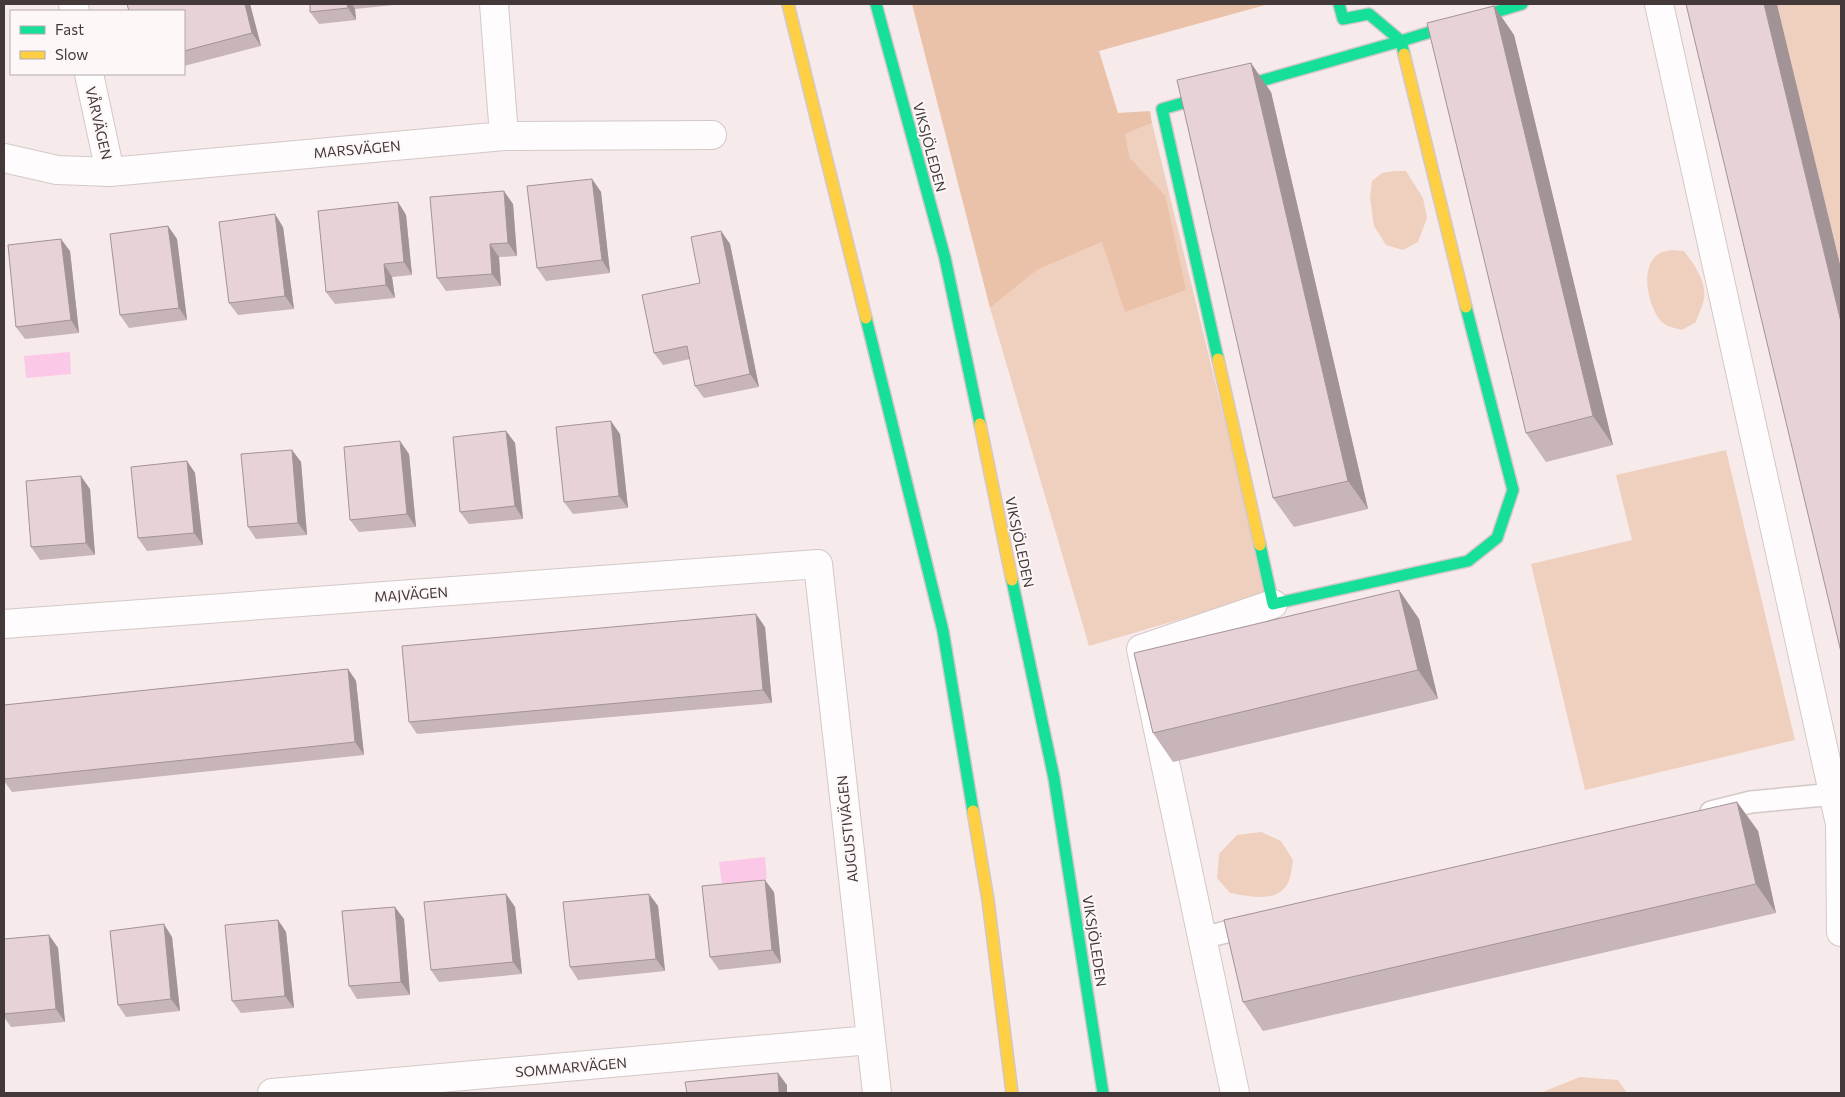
<svg xmlns="http://www.w3.org/2000/svg" width="1845" height="1097" font-family="Commissioner,sans-serif">
  <rect width="100%" height="100%" fill="#f7eaea"/>
  <path fill="#efd0be" d="M 1777,4 L 1841,4 L 1841,268 Z
    M 1152,123 L 1267,594 L 1089,646 L 990,308 L 1037,270 L 1102,242 L 1165,195 L 1130,158 L 1125,134 Z
    M 1394,171 L 1406,171 L 1423,198 L 1427,218 L 1418,242 L 1403,250 L 1386,245 L 1374,226 L 1370,198 L 1372,181 L 1382,173 Z
    M 1672,250 L 1684,251 C 1694,264 1707,282 1704,299 C 1703,306 1698,315 1696,322 L 1682,330 C 1676,328 1667,327 1663,323 C 1648,309 1638,265 1660,253 C 1663,251 1669,251 1672,250 Z
    M 1726,450 L 1795,740 L 1585,790 L 1531,564 L 1632,540 L 1616,475 Z
    M 1261,832 L 1281,841 L 1293,860 C 1292,867 1291,877 1288,883 C 1277,904 1248,896 1230,893 L 1217,878 L 1219,854 L 1237,835 Z
    M 1580,1077 L 1618,1080 L 1627,1093 L 1540,1093 Z"/>
  <path fill="#eac1a9" d="M 912,4 L 1269,4 L 1099,51 L 1118,113 L 1150,111 L 1152,123 L 1125,134 L 1130,158 L 1165,195 L 1186,290 L 1125,312 L 1102,242 L 1037,270 L 990,308 Z"/>
  <path fill="#fbc8e7" d="M 70,352 L 71,374 L 26,378 L 24,356 Z
    M 765,857 L 767,879 L 722,885 L 719,862 Z"/>
  <g fill="none" stroke-linecap="round" stroke-linejoin="round">
    <g stroke="#d3c8c8" stroke-width="24">
      <path id="lane" d="M 1711,812 L 1751,802 L 1834,794
        M 1202,938 L 1254,925"/>
    </g>
    <g stroke="#d3c8c8" stroke-width="30">
      <path id="street" d="M 73,4 L 75,11
        M 494,4 L 504,136
        M 1659,4 L 1840,824 L 1841,932
        M 89,74 L 110,172
        M 4,158 L 57,170 L 110,172 L 504,136 L 712,135
        M 4,624 L 818,564 L 877,1093
        M 272,1093 L 870,1040
        M 1235,1093 L 1141,649 L 1273,604"/>
    </g>
    <g stroke="#d3c8c8" stroke-width="14">
      <path id="fast" d="M 876,4 L 945,258 L 980,424
        M 1404,54 L 1401,41 L 1522,4
        M 866,318 L 943,631 L 973,811
        M 1218,359 L 1162,109 L 1401,41 L 1369,14 L 1343,19 L 1339,4
        M 1260,545 L 1273,604 L 1468,561 L 1497,538 L 1513,490 L 1466,307
        M 1012,580 L 1054,778 L 1103,1093"/>
    </g>
    <g stroke="#d3c8c8" stroke-width="14">
      <path id="slow" d="M 788,4 L 866,318
        M 1404,54 L 1466,307
        M 1218,359 L 1260,545
        M 980,424 L 1012,580
        M 973,811 L 988,900 L 1012,1093"/>
    </g>
    <use href="#lane" stroke="#fefcfc" stroke-width="21"/>
    <use href="#street" stroke="#fefcfc" stroke-width="28"/>
    <use href="#fast" stroke="#16e098" stroke-width="11"/>
    <use href="#slow" stroke="#ffcf43" stroke-width="11"/>
  </g>
  <path fill="#c7b5b9" d="M 127,4 L 250,4 L 261,46 L 184,66 L 184,11 Z
    M 310,4 L 404,4 L 355,9 L 356,20 L 319,24 L 310,12 Z
    M 1494,6 L 1514,35 L 1613,445 L 1546,462 L 1526,433 Z
    M 1271,92 L 1368,509 L 1294,527 L 1273,498 Z
    M 592,179 L 601,192 L 610,273 L 546,281 L 537,268 Z
    M 398,202 L 406,215 L 412,275 L 392,277 L 395,298 L 335,304 L 326,292 Z
    M 513,204 L 517,256 L 499,257 L 501,286 L 446,291 L 437,278 Z
    M 168,226 L 177,239 L 187,320 L 129,328 L 120,315 Z
    M 283,227 L 294,309 L 238,315 L 229,303 Z
    M 721,231 L 730,244 L 759,387 L 704,398 L 695,386 L 690,359 L 663,365 L 654,353 L 700,283 Z
    M 70,251 L 79,333 L 25,339 L 16,327 Z
    M 506,431 L 515,443 L 523,519 L 469,524 L 460,512 Z
    M 620,434 L 628,508 L 573,514 L 564,502 Z
    M 292,450 L 301,462 L 307,535 L 256,539 L 248,527 Z
    M 409,454 L 416,527 L 359,532 L 350,520 Z
    M 187,461 L 195,473 L 203,545 L 147,551 L 138,538 Z
    M 90,489 L 95,555 L 40,560 L 31,547 Z
    M 1399,590 L 1419,619 L 1438,699 L 1173,762 L 1153,733 Z
    M 765,627 L 772,703 L 417,734 L 409,722 Z
    M 348,669 L 356,681 L 364,755 L 12,792 L 4,781 L 4,705 Z
    M 1737,802 L 1758,831 L 1776,913 L 1263,1031 L 1243,1002 Z
    M 774,892 L 781,963 L 719,970 L 710,957 Z
    M 506,894 L 515,907 L 522,974 L 439,982 L 431,970 Z
    M 649,894 L 658,906 L 665,971 L 578,980 L 570,967 Z
    M 404,919 L 410,995 L 357,999 L 349,986 Z
    M 278,920 L 286,932 L 294,1008 L 241,1013 L 232,1001 Z
    M 49,935 L 58,948 L 65,1022 L 11,1027 L 4,1017 L 4,939 Z
    M 172,937 L 180,1011 L 126,1017 L 118,1005 Z"/>
  <path fill="#a29396" d="M 245,4 L 250,4 L 261,46 L 252,33 Z
    M 347,4 L 352,4 L 355,9 L 356,20 L 348,8 Z
    M 1764,4 L 1777,4 L 1841,268 L 1841,322 Z
    M 1494,6 L 1514,35 L 1613,445 L 1593,416 Z
    M 1251,63 L 1271,92 L 1368,509 L 1348,481 Z
    M 592,179 L 601,192 L 610,273 L 602,260 Z
    M 504,191 L 513,204 L 517,256 L 508,243 Z
    M 398,202 L 406,215 L 412,275 L 404,262 Z
    M 275,214 L 283,227 L 294,309 L 285,296 Z
    M 168,226 L 177,239 L 187,320 L 179,308 Z
    M 721,231 L 730,244 L 759,387 L 750,374 Z
    M 61,239 L 70,251 L 79,333 L 71,320 Z
    M 490,244 L 499,257 L 501,286 L 492,274 Z
    M 384,264 L 392,277 L 395,298 L 386,285 Z
    M 611,421 L 620,434 L 628,508 L 619,496 Z
    M 506,431 L 515,443 L 523,519 L 515,506 Z
    M 400,441 L 409,454 L 416,527 L 407,514 Z
    M 292,450 L 301,462 L 307,535 L 298,523 Z
    M 187,461 L 195,473 L 203,545 L 194,533 Z
    M 81,476 L 90,489 L 95,555 L 86,543 Z
    M 1399,590 L 1419,619 L 1438,699 L 1418,670 Z
    M 756,614 L 765,627 L 772,703 L 763,690 Z
    M 348,669 L 356,681 L 364,755 L 355,742 Z
    M 1737,802 L 1758,831 L 1776,913 L 1756,884 Z
    M 765,880 L 774,892 L 781,963 L 772,950 Z
    M 506,894 L 515,907 L 522,974 L 513,962 Z
    M 649,894 L 658,906 L 665,971 L 656,959 Z
    M 395,907 L 404,919 L 410,995 L 401,982 Z
    M 278,920 L 286,932 L 294,1008 L 285,996 Z
    M 164,924 L 172,937 L 180,1011 L 171,999 Z
    M 49,935 L 58,948 L 65,1022 L 56,1009 Z
    M 778,1073 L 787,1085 L 787,1093 L 779,1093 Z"/>
  <path fill="#e7d2d7" stroke="#a29396" d="M 127,4 L 245,4 L 252,33 L 184,51 L 184,11 L 129,11 Z
    M 310,4 L 347,4 L 348,8 L 310,12 Z
    M 1686,4 L 1764,4 L 1841,322 L 1841,652 Z
    M 1494,6 L 1593,416 L 1526,433 L 1427,23 Z
    M 1251,63 L 1348,481 L 1273,498 L 1177,80 Z
    M 592,179 L 602,260 L 537,268 L 527,186 Z
    M 504,191 L 508,243 L 490,244 L 492,274 L 437,278 L 430,197 Z
    M 398,202 L 404,262 L 384,264 L 386,285 L 326,292 L 318,211 Z
    M 275,214 L 285,296 L 229,303 L 219,222 Z
    M 168,226 L 179,308 L 120,315 L 110,234 Z
    M 721,231 L 750,374 L 695,386 L 687,346 L 654,353 L 642,295 L 700,283 L 691,237 Z
    M 61,239 L 71,320 L 16,327 L 8,245 Z
    M 611,421 L 619,496 L 564,502 L 556,427 Z
    M 506,431 L 515,506 L 460,512 L 453,437 Z
    M 400,441 L 407,514 L 350,520 L 344,447 Z
    M 292,450 L 298,523 L 248,527 L 241,454 Z
    M 187,461 L 194,533 L 138,538 L 131,467 Z
    M 81,476 L 86,543 L 31,547 L 26,481 Z
    M 1399,590 L 1418,670 L 1153,733 L 1134,653 Z
    M 756,614 L 763,690 L 409,722 L 402,646 Z
    M 348,669 L 355,742 L 4,779 L 4,705 Z
    M 1737,802 L 1756,884 L 1243,1002 L 1224,920 Z
    M 765,880 L 772,950 L 710,957 L 702,886 Z
    M 506,894 L 513,962 L 431,970 L 424,902 Z
    M 649,894 L 656,959 L 570,967 L 563,902 Z
    M 395,907 L 401,982 L 349,986 L 342,911 Z
    M 278,920 L 285,996 L 232,1001 L 225,925 Z
    M 164,924 L 171,999 L 118,1005 L 110,931 Z
    M 49,935 L 56,1009 L 4,1014 L 4,939 Z
    M 778,1073 L 779,1093 L 687,1093 L 685,1082 Z"/>
  <g text-anchor="middle" dominant-baseline="central" stroke-width="4" stroke-linejoin="round" paint-order="stroke">
    <g font-size="14" fill="#443939" stroke="#fdf7f7">
      <text transform="translate(99 123) rotate(77)">VÅRVÄGEN</text>
      <text transform="translate(930 147) rotate(75)">VIKSJÖLEDEN</text>
      <text transform="translate(357 149) rotate(-5)">MARSVÄGEN</text>
      <text transform="translate(1020 542) rotate(78)">VIKSJÖLEDEN</text>
      <text transform="translate(411 594) rotate(-4)">MAJVÄGEN</text>
      <text transform="translate(847 829) rotate(-96)">AUGUSTIVÄGEN</text>
      <text transform="translate(1095 941) rotate(81)">VIKSJÖLEDEN</text>
      <text transform="translate(571 1067) rotate(-5)">SOMMARVÄGEN</text>
    </g>
  </g>
  <rect width="1845" height="1097" fill="none" stroke="#443939" stroke-width="10"/>
  <rect x="10" y="10" width="175" height="65" fill="#fdf7f7" stroke="#b3abab"/>
  <rect x="20" y="26" width="25" height="8" fill="#16e098" stroke="#b3abab"/>
  <text x="55" y="35" font-size="15" fill="#443939">Fast</text>
  <rect x="20" y="51" width="25" height="8" fill="#ffcf43" stroke="#b3abab"/>
  <text x="55" y="60" font-size="15" fill="#443939">Slow</text>
</svg>
